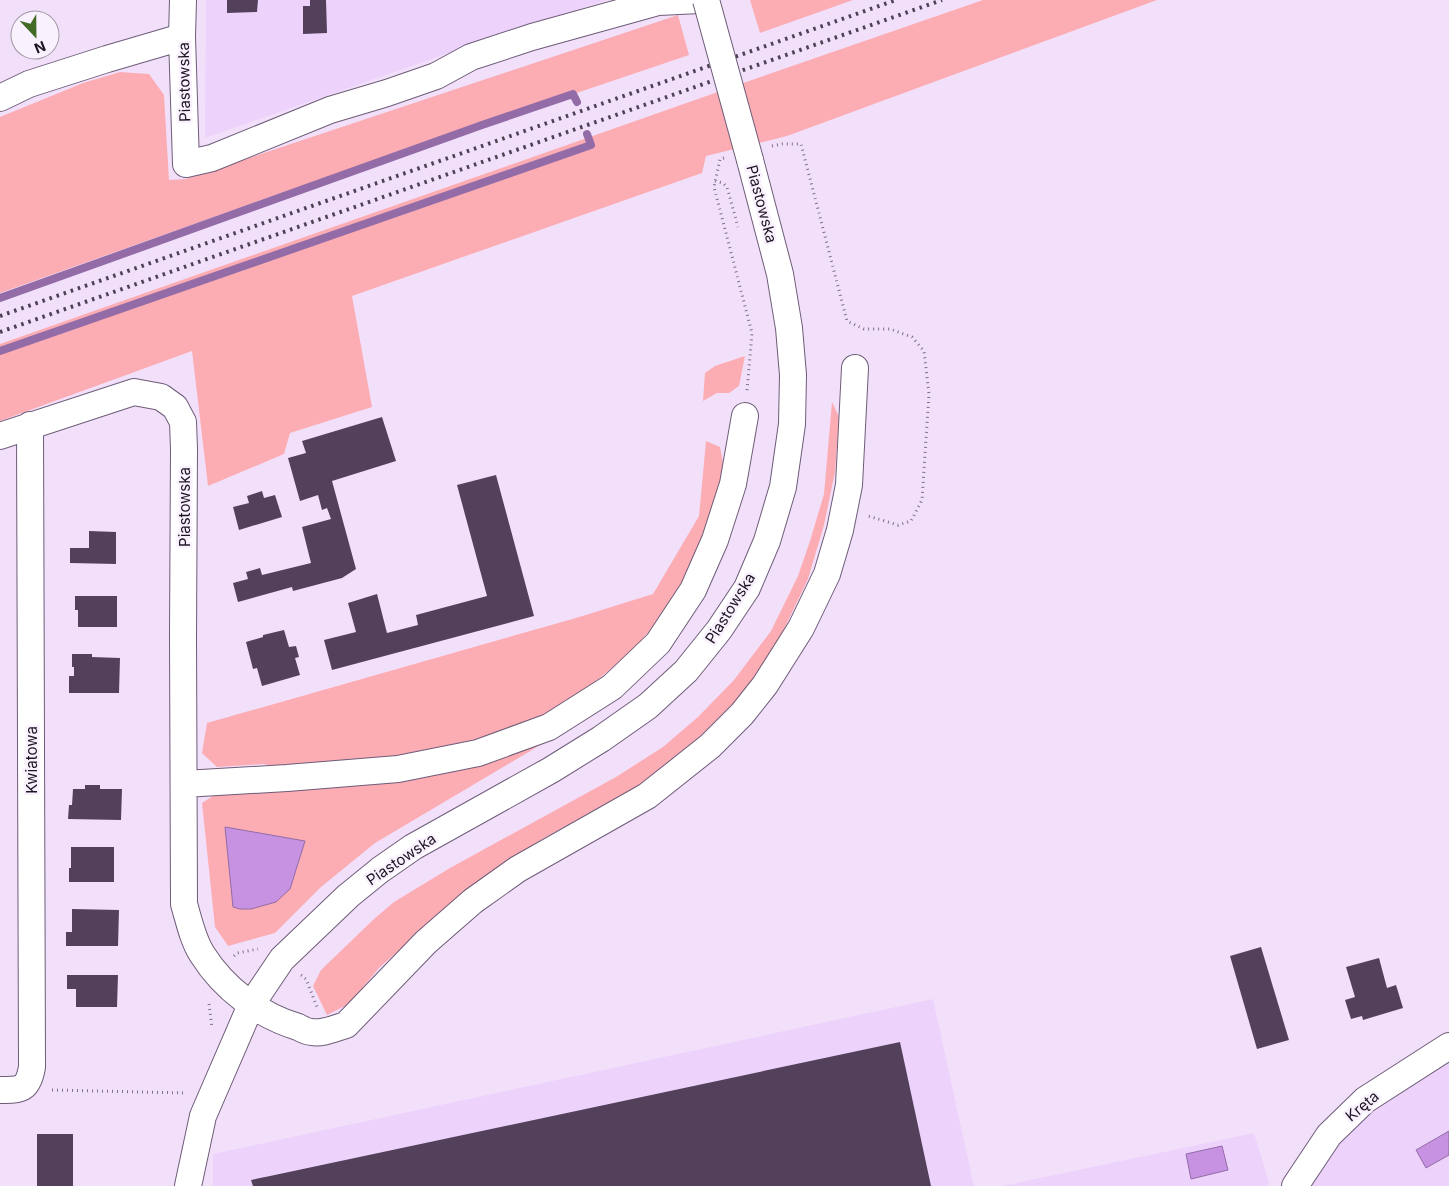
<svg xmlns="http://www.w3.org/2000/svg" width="1449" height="1186" font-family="Inter,sans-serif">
  <rect width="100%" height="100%" fill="#f2e0fb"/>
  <path fill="#edd3fb" d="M 206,0 L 607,0 L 532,24 L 205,138 Z
    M 933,999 L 974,1186 L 213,1186 L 213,1154 Z
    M 1449,1057 L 1449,1186 L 1311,1186 L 1359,1117 Z
    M 1254,1133 L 1269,1182 L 1267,1186 L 1002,1186 Z"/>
  <path fill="#fcacb3" d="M 750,0 L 853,0 L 760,33 Z
    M 983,0 L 1157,0 L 787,136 L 706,156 L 702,173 L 352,296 L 372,407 L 290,433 L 284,454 L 208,486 L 192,351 L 0,421 L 0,344 L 769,74 Z
    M 678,15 L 689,55 L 281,193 L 0,293 L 0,117 L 83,83 L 120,72 L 149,74 L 164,95 L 169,180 L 186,179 Z
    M 745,356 L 739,386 L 729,393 L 717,393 L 703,401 L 705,373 L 715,366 Z
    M 832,402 L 839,417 L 835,472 L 824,525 L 808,579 L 777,644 L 741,695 L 708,735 L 656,776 L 542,839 L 484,878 L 423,929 L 379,968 L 349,1004 L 327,1015 L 313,986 L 321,970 L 374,919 L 394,902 L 450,868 L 616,777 L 663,747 L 698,717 L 734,680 L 771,631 L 798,576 L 810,541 L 824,494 Z
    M 706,441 L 720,447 L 724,468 L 716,521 L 674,602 L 633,650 L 568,705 L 504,737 L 450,752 L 286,771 L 264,764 L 217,767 L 202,753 L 207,723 L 576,618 L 653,594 L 699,516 Z
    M 596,706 L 532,750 L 375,843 L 321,887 L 275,933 L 228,946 L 215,927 L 202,803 L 216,794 L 423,774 Z"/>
  <path fill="#c692e1" stroke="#936ca7" d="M 225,827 L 305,841 L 290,889 L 276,902 L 251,909 L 240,909 L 233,907 Z
    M 1449,1131 L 1449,1155 L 1426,1168 L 1416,1150 Z
    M 1222,1146 L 1228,1170 L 1191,1179 L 1186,1154 Z"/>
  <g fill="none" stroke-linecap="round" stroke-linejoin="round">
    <path stroke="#936ca7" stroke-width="8" d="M 0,298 L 482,125 L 573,94 L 577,102
      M 0,351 L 591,145 L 587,134"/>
  </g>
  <path fill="#53415c" d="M 227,0 L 258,0 L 257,12 L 227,13 Z
    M 310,0 L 326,0 L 327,33 L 303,34 L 303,6 L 310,6 Z
    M 382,417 L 396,461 L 332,481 L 356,569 L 342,578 L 293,591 L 292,587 L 238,602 L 233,583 L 248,579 L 246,572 L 260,568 L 262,575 L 311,563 L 302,527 L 331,519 L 327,508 L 322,510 L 318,495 L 300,501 L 288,458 L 306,453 L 302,441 Z
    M 496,475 L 534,616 L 332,670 L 324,640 L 356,632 L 348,603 L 377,594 L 387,633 L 418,625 L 416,615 L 487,596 L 457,485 Z
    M 262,491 L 264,498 L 275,495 L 282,517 L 239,530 L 233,507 L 249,503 L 247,496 Z
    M 89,531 L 116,532 L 116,564 L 70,563 L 70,548 L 89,548 Z
    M 75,596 L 117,596 L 117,627 L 78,627 L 78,610 L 75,610 Z
    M 284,630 L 289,647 L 296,646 L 299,657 L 295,658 L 300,675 L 262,686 L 257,668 L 253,669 L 246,642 L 263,637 L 263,635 Z
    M 72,654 L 92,654 L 92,657 L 120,658 L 119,693 L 69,693 L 69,676 L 74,676 L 74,667 L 72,667 Z
    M 85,785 L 100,785 L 100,789 L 122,789 L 121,820 L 68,819 L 69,805 L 72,805 L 73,789 L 85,789 Z
    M 71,847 L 114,847 L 114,882 L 69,882 L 69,868 L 71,868 Z
    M 72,909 L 119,910 L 118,946 L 66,946 L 66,932 L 72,932 Z
    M 1261,947 L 1289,1040 L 1257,1049 L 1230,956 Z
    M 1379,958 L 1387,988 L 1396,985 L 1403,1008 L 1363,1020 L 1362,1016 L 1351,1019 L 1345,1000 L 1355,997 L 1346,967 Z
    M 67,975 L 118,975 L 117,1007 L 76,1007 L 76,989 L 67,989 Z
    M 900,1042 L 931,1186 L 253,1186 L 251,1180 L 270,1176 Z
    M 37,1134 L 73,1134 L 73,1186 L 37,1186 Z"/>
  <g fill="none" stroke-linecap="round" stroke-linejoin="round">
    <g stroke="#6e5c78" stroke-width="28">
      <path id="minor" d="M 183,0 L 182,37 L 186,164 L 212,158 L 330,110 L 387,93 L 436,76 L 471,57 L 532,37 L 658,2 L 661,0
        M 658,2 L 700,0
        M 0,98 L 29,84 L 107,59 L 182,37
        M 0,436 L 134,392 L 161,397 L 175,407 L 183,422 L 184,449 L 183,636 L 184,904 C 189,921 193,940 202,954 C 224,989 259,1015 298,1027 C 302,1029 307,1032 312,1032 C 323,1034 335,1028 346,1025 L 426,942 L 473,901 L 518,869 L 647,796 L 710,746 L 742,714 L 765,685 L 801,628 L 827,574 L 840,530 L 849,485 L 855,368
        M 184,784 L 287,778 L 398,769 L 478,753 L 549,727 L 612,687 L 658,643 L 693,590 L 715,540 L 733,484 L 745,416
        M 0,1090 C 21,1090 28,1090 32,1067 L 30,425
        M 188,1186 L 203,1116 L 251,1005 L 282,959 L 348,896 L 380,870 L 413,847 L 551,770 L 601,739 L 648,706 L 686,671 L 719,630 L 747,588 L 767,541 L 783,487 L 792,424 L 793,375 L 789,328 L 780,274 L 750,160
        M 1295,1186 L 1329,1135 L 1365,1100 L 1449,1046"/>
    </g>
    <path stroke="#7e7184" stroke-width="3" stroke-dasharray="1 4" stroke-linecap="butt" d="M 772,146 L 782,144 L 801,144 L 847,321 L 864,329 L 890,329 L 912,337 L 924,351 L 929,394 L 922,500 L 911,521 L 898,525 L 868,516
      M 724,158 L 720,159 L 714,187 L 752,333 L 747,391
      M 715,181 L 723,183 L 727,187 L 738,227
      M 234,956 L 237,953 L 258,949
      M 301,975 L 306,979 L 317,1007
      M 209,1004 L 212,1028
      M 52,1090 L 185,1093"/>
    <use href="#minor" stroke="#fff" stroke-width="26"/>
    <path stroke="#4c4251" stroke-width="4" stroke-dasharray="2.5 5" stroke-linecap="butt" d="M 0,316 L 896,0
      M 0,332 L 942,0"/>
    <g stroke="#6e5c78" stroke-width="28" stroke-linecap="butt">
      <path id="minor-bridge" d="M 706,0 L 750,160"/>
    </g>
    <use href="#minor-bridge" stroke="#fff" stroke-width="26"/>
  </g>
  <g text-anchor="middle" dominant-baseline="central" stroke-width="5" stroke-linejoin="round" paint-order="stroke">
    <g font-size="15" fill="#1d1521" stroke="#faf1ff">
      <text transform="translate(184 82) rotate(-91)">Piastowska</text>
      <text transform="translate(762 204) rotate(75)">Piastowska</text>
      <text transform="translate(184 507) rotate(-90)">Piastowska</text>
      <text transform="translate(730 608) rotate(-58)">Piastowska</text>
      <text transform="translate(31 760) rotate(-90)">Kwiatowa</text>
      <text transform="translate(401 859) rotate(-34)">Piastowska</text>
      <text transform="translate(1362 1106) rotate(-40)">Kręta</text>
    </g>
  </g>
  <g transform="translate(35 35) rotate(158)"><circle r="24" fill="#faf1ff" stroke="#a299a6"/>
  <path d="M0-4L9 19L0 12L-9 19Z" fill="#436a25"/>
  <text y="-8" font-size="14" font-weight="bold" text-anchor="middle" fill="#1d1521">N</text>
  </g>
</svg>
